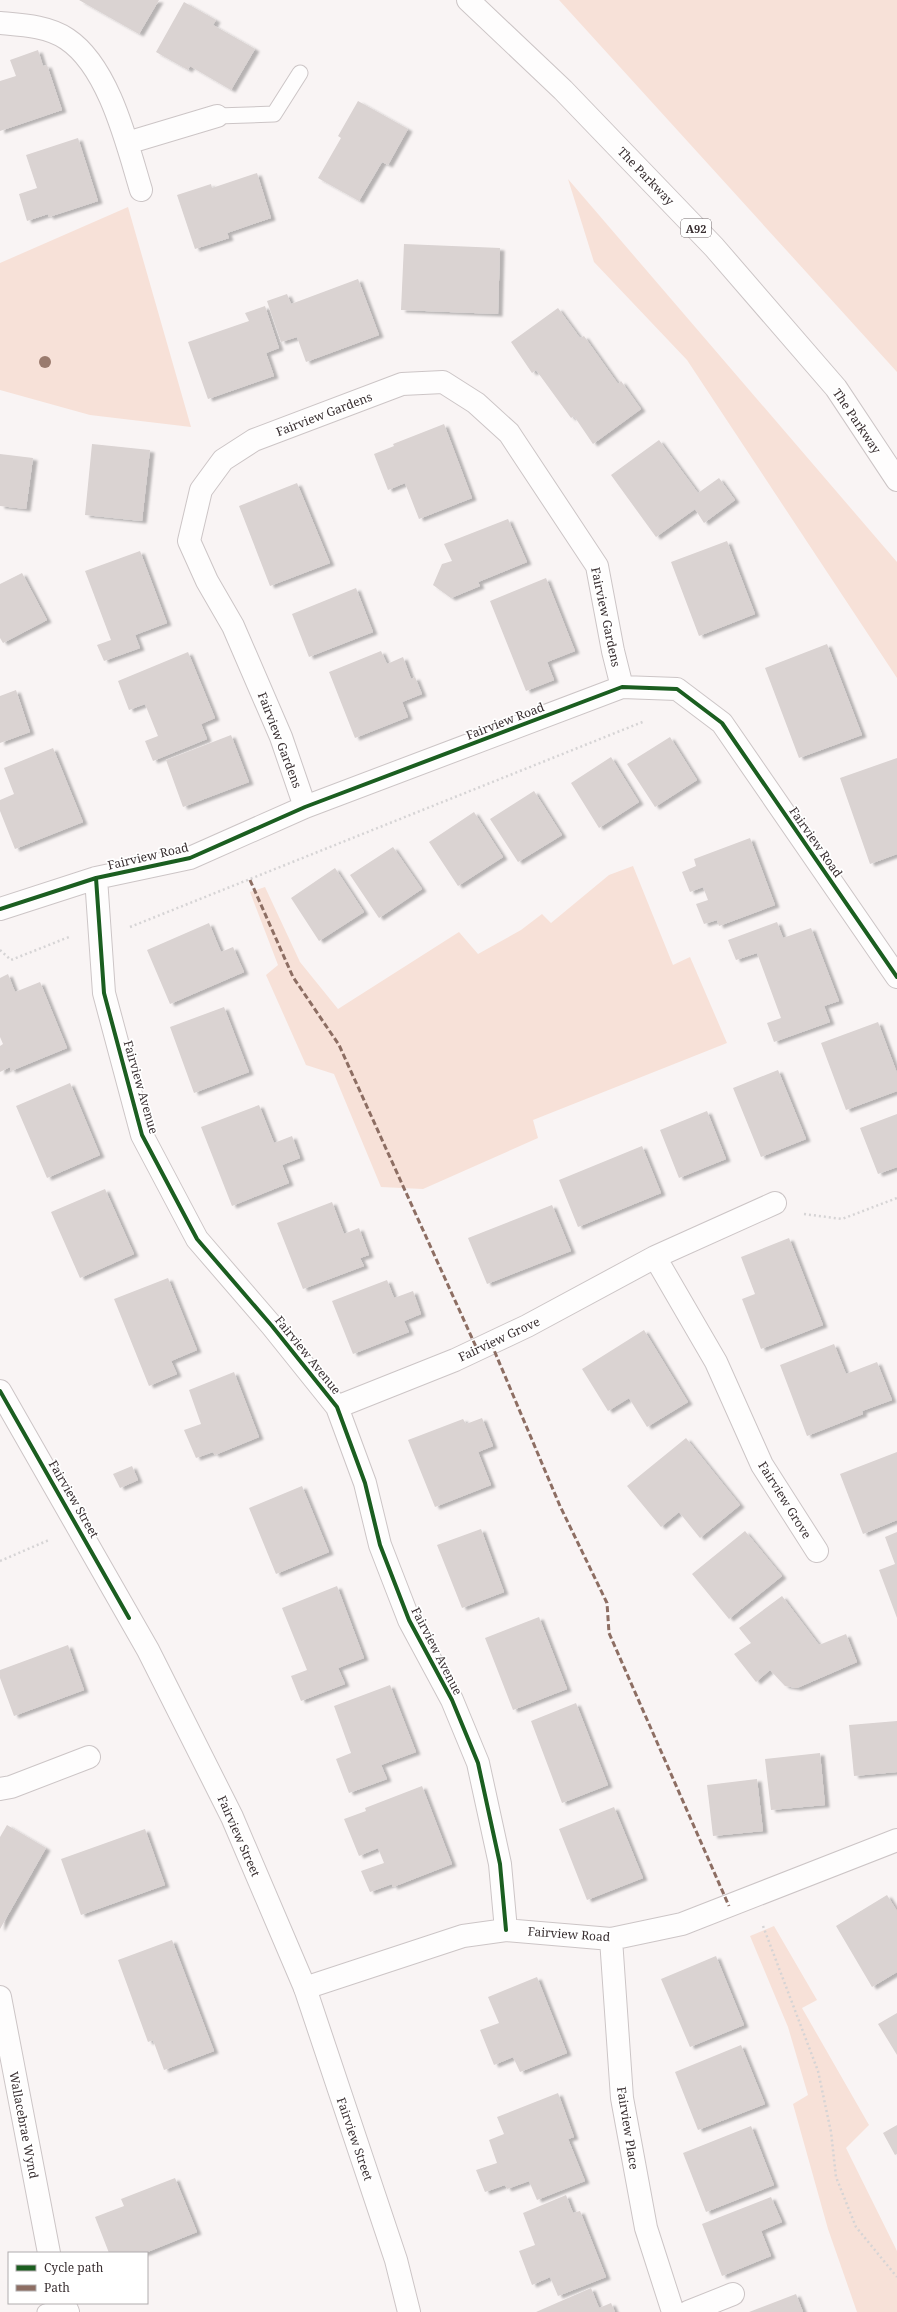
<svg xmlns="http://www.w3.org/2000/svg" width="897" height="2312" font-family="'Noto Serif',serif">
  <defs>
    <filter id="shadow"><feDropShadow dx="4.5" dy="2.5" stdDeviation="1" flood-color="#0004"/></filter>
  </defs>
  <rect width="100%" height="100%" fill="#f9f4f4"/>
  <path fill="#f7e1d8" d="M 559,0 L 897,0 L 897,372 Z
    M 568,179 L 897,562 L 897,678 L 687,360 L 594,262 Z
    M 128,207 L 191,427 L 90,415 L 0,390 L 0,263 Z
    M 633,866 L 673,965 L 690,957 L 727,1043 L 533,1120 L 538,1138 L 423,1189 L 381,1187 L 334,1074 L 306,1065 L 266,975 L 278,965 L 250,892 L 265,887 L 300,962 L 338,1009 L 459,932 L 478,954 L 521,930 L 542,914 L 551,923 L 609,875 Z
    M 774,1926 L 817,2000 L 802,2008 L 869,2125 L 846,2148 L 897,2251 L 897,2312 L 857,2312 L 828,2229 L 793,2104 L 808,2095 L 788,2027 L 750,1936 Z"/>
  <path fill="#dad3d2" filter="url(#shadow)" d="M 79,0 L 159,0 L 139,34 Z
    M 184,2 L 216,20 L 213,25 L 255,49 L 231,90 L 190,66 L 188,70 L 156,52 Z
    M 38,50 L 43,66 L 47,65 L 62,110 L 0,131 L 0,81 L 16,76 L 10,60 Z
    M 358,101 L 408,129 L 388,165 L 382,162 L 359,201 L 318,178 L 341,138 L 338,136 Z
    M 78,138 L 98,201 L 49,217 L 48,214 L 27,221 L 19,194 L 37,188 L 26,155 Z
    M 257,173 L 271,218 L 227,233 L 229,238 L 195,249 L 177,195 L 211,184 L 212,188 Z
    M 404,244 L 500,248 L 498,314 L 401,310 Z
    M 358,279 L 379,335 L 306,362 L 297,337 L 281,342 L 267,301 L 287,294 L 291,304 Z
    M 265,306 L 279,348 L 266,353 L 274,376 L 208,399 L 188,342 L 249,321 L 245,313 Z
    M 558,308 L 580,338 L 584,336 L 618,384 L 621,381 L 641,409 L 593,444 L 574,416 L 571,418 L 536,370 L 532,373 L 511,342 Z
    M 444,424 L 472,498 L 419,519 L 405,483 L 388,490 L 374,454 L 394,446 L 393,444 Z
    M 659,440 L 698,493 L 719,478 L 735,500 L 704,523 L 695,509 L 656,537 L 611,475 Z
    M 92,444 L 150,450 L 142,521 L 85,515 Z
    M 0,454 L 33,458 L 26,509 L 0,506 Z
    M 297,483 L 330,563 L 270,586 L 239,506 Z
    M 508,519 L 527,562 L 478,582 L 480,586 L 451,598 L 433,585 L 442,564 L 452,561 L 444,544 Z
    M 727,541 L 755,614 L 699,636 L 671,562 Z
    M 140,551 L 167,623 L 135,635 L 140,648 L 104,661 L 97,645 L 111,640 L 85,571 Z
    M 22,573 L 47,620 L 3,643 L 0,638 L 0,584 Z
    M 546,578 L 575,651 L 547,662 L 554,680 L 526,691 L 490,601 Z
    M 356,588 L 373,632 L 309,657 L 292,614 Z
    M 827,644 L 862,735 L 799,758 L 765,668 Z
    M 381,651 L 387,664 L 403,657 L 411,679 L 415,677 L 422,694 L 402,702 L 408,717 L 355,738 L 329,672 Z
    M 188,652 L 215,718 L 201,724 L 207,739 L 153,761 L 145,741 L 158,736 L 145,704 L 129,710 L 118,681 Z
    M 16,690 L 30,732 L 0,743 L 0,696 Z
    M 231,735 L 249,782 L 183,807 L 166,760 Z
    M 670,737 L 697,780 L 655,807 L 627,764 Z
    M 53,748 L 83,822 L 15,849 L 0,811 L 0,800 L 14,794 L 4,768 Z
    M 611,757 L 639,802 L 599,828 L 571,783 Z
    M 897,758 L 897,854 L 870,864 L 840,778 Z
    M 534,791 L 562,835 L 518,862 L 490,819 Z
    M 474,812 L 503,857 L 458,886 L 429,842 Z
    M 750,838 L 775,905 L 719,926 L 717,920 L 704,924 L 696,904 L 708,900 L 703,887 L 690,892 L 682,872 L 696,866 L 694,859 Z
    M 393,847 L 422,889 L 379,918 L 350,875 Z
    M 335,868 L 364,912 L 319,941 L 291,898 Z
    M 777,922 L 783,938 L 811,928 L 839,1001 L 824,1006 L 830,1022 L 774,1042 L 767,1023 L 781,1018 L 757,953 L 736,960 L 728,940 Z
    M 209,923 L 221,952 L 233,947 L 244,972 L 170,1004 L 147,950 Z
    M 8,974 L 15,992 L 40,982 L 67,1048 L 11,1071 L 10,1067 L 0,1072 L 0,1046 L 3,1044 L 0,1037 L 0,978 Z
    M 224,1007 L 249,1072 L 194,1093 L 170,1027 Z
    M 878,1022 L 897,1073 L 897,1091 L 846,1110 L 821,1043 Z
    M 778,1070 L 806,1139 L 761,1157 L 733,1088 Z
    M 70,1083 L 100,1155 L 47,1178 L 16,1106 Z
    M 259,1105 L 274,1143 L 292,1136 L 300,1158 L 282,1165 L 289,1183 L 232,1206 L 201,1127 Z
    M 707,1111 L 726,1159 L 679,1178 L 660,1130 Z
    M 897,1114 L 897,1167 L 878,1174 L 860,1128 Z
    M 642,1146 L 661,1193 L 578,1227 L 559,1180 Z
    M 105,1189 L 134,1254 L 80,1278 L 51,1212 Z
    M 332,1202 L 344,1234 L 359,1228 L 369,1255 L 360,1258 L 364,1266 L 303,1289 L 277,1223 Z
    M 552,1205 L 571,1251 L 487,1284 L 468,1238 Z
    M 789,1238 L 823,1325 L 761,1349 L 742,1299 L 755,1294 L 741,1257 Z
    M 168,1278 L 197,1350 L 171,1361 L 177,1374 L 149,1386 L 114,1299 Z
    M 387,1280 L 394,1298 L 413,1291 L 421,1314 L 404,1321 L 409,1332 L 353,1354 L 332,1301 Z
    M 644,1330 L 688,1402 L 647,1427 L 629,1398 L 608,1411 L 582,1369 Z
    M 834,1344 L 846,1374 L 877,1362 L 892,1400 L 862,1411 L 863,1414 L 807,1436 L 780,1365 Z
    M 234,1372 L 259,1437 L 215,1455 L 213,1452 L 196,1458 L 184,1430 L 201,1424 L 189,1390 Z
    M 482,1418 L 493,1446 L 478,1452 L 491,1485 L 435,1507 L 408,1440 L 463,1419 L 466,1424 Z
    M 686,1438 L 740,1505 L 700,1538 L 679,1512 L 661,1527 L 627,1486 Z
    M 897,1452 L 897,1520 L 863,1534 L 840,1474 Z
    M 132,1466 L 138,1480 L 120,1488 L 113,1474 Z
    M 302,1486 L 329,1552 L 276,1574 L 249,1508 Z
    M 481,1529 L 504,1592 L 462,1608 L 437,1545 Z
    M 745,1531 L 782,1576 L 729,1619 L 692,1574 Z
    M 897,1532 L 897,1618 L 879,1570 L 895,1564 L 885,1537 Z
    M 337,1586 L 364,1658 L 338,1668 L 345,1684 L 301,1701 L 291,1676 L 307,1670 L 282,1608 Z
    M 782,1596 L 819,1645 L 846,1634 L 857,1662 L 797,1688 L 785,1686 L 770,1670 L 756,1682 L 734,1654 L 751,1643 L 739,1628 Z
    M 539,1617 L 567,1689 L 513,1710 L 485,1638 Z
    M 68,1645 L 84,1690 L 14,1716 L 0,1678 L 0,1670 Z
    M 390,1685 L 416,1752 L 381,1765 L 387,1779 L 349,1793 L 336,1759 L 351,1753 L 334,1706 Z
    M 576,1703 L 608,1785 L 562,1803 L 531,1721 Z
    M 897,1721 L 897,1772 L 854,1776 L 849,1725 Z
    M 820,1753 L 825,1805 L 771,1810 L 765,1759 Z
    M 757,1779 L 763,1831 L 713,1836 L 707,1785 Z
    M 422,1786 L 452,1864 L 393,1887 L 392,1884 L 370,1892 L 361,1871 L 384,1863 L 378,1848 L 359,1856 L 344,1819 L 366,1811 L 365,1808 Z
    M 614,1807 L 643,1878 L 587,1900 L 559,1829 Z
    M 7,1825 L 46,1848 L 0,1929 L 0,1837 Z
    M 145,1829 L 165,1885 L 81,1915 L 61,1859 Z
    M 887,1895 L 897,1911 L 897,1972 L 872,1987 L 836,1926 Z
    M 172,1940 L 214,2051 L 164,2070 L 153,2040 L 148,2042 L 118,1960 Z
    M 716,1956 L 744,2025 L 690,2047 L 661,1979 Z
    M 537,1977 L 567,2053 L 520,2072 L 513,2057 L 494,2065 L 480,2030 L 499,2023 L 488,1997 Z
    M 897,2013 L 897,2055 L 878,2024 Z
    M 741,2045 L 765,2104 L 698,2130 L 675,2072 Z
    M 558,2093 L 574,2137 L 568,2139 L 585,2181 L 537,2200 L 529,2181 L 507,2189 L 505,2185 L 485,2192 L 476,2170 L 497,2163 L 489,2140 L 504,2134 L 497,2117 Z
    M 897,2125 L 897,2154 L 895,2155 L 883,2133 Z
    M 751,2126 L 774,2185 L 706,2212 L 683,2153 Z
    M 175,2178 L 197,2232 L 145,2253 L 109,2253 L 95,2217 L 124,2206 L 121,2199 Z
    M 566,2195 L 573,2213 L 580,2211 L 606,2277 L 558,2296 L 550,2277 L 532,2285 L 519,2251 L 535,2245 L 523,2213 Z
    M 771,2197 L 782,2222 L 761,2231 L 771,2256 L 722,2276 L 702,2224 Z
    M 591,2288 L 599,2308 L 611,2303 L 615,2312 L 536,2312 Z
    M 796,2294 L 803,2312 L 749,2312 Z"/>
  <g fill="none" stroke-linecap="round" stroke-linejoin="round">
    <g stroke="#ccc5c6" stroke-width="17">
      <path id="lane" d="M 217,116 L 274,114 L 300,73
        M 45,2312 L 65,2305"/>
    </g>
    <g stroke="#ccc5c6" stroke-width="24">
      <path id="street" d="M 0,23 C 22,25 48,26 67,39 C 109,67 127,144 141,190
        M 127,143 L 217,116
        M 305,807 L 281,737 L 233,626 L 207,581 L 189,541 L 201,490 L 223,460 L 254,440 L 402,384 L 443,382 L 476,403 L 509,433 L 597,566 L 613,651 L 622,687
        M 96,878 L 104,993 L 142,1135 L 197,1239 L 272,1326 L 337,1407 L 365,1483 L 380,1545 L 409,1620 L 452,1700 L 478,1763 L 500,1864 L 506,1930
        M 0,909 L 96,878 L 190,858 L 305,807 L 622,687 L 677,689 L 722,723 L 897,977
        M 655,1257 L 716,1362 L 762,1465 L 817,1551
        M 337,1407 L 455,1360 L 527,1326 L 655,1257 L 775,1203
        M 0,1789 L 11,1787 L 89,1757
        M 611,1939 L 622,2098 L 646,2228 L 673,2312
        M 305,1988 L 463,1936 L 506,1930 L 611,1939 L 682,1924 L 897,1840
        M 0,1997 L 49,2253
        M 64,2303 L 68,2312
        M 688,2312 L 733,2294"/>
    </g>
    <g stroke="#ccc5c6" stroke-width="24">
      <path id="secondary" d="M 0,1391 L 148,1650 L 232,1817 L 305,1988 L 396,2260 L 409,2312"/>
    </g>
    <g stroke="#ccc5c6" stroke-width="24">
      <path id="primary" d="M 468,0 L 563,90 L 714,247 L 836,388 L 897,480"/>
    </g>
    <path stroke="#d6d4d5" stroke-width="2.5" stroke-dasharray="2 3" stroke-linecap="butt" d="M 130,927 L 645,721
      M 0,950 L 11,960 L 69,937
      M 804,1214 L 842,1219 L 897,1198
      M 0,1561 L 49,1540
      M 763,1926 L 818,2071 L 831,2132 L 836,2177 L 856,2227 L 897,2277"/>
    <use href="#lane" stroke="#fefdfd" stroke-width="15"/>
    <use href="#street" stroke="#fefdfd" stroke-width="22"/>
    <use href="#secondary" stroke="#fefdfd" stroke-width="22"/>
    <use href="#primary" stroke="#fefdfd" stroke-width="22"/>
    <path stroke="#8d6e63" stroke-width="3" stroke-dasharray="6 3" stroke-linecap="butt" d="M 250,880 L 293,977 L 339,1045 L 477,1349
      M 491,1343 L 560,1506 L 607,1603 L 609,1633 L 729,1906"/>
    <g stroke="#fff" stroke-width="6">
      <path id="cycleway" d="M 96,878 L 104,993 L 142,1135 L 197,1239 L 272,1326 L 337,1407 L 365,1483 L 380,1545 L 409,1620 L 452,1700 L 478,1763 L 500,1864 L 506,1930
        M 0,909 L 96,878 L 190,858 L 305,807 L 622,687 L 677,689 L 722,723 L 897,977
        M 0,1391 L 129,1618"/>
    </g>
    <use href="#cycleway" stroke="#1b5e20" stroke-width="4"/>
  </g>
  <circle fill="#9a7b6e" cx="45" cy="362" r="6"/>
  <g text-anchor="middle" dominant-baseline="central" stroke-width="3.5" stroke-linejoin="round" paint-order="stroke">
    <rect fill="#fff" stroke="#746d6f" stroke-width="1" x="681" y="219" width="30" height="18" rx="3"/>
    <g font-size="11" font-weight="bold" fill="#392f31">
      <text x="696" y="228">A92</text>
    </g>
    <g font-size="12" fill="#392f31" stroke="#fff">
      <text transform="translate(646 176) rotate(46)">The Parkway</text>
      <text transform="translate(324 414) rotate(-21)">Fairview Gardens</text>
      <text transform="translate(857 421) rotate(56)">The Parkway</text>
      <text transform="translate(606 617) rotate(78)">Fairview Gardens</text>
      <text transform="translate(505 721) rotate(-21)">Fairview Road</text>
      <text transform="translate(280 740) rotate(69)">Fairview Gardens</text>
      <text transform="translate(816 842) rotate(55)">Fairview Road</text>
      <text transform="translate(148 856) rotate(-13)">Fairview Road</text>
      <text transform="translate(141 1087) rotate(74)">Fairview Avenue</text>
      <text transform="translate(499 1339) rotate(-25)">Fairview Grove</text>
      <text transform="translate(308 1355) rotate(51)">Fairview Avenue</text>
      <text transform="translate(74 1499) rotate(60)">Fairview Street</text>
      <text transform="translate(785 1500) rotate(58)">Fairview Grove</text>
      <text transform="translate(437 1651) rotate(63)">Fairview Avenue</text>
      <text transform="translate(239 1836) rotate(66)">Fairview Street</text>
      <text transform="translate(569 1934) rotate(4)">Fairview Road</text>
      <text transform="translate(24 2125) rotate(79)">Wallacebrae Wynd</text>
      <text transform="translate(628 2128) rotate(81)">Fairview Place</text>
      <text transform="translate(355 2139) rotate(71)">Fairview Street</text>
    </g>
  </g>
  <rect x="8" y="2252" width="140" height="52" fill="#ffffff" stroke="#b0acad"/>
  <rect x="16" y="2265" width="20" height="6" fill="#1b5e20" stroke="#b0acad"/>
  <text x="44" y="2272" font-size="12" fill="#392f31">Cycle path</text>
  <rect x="16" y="2285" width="20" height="6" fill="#8d6e63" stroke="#b0acad"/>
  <text x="44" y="2292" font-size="12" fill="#392f31">Path</text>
</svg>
